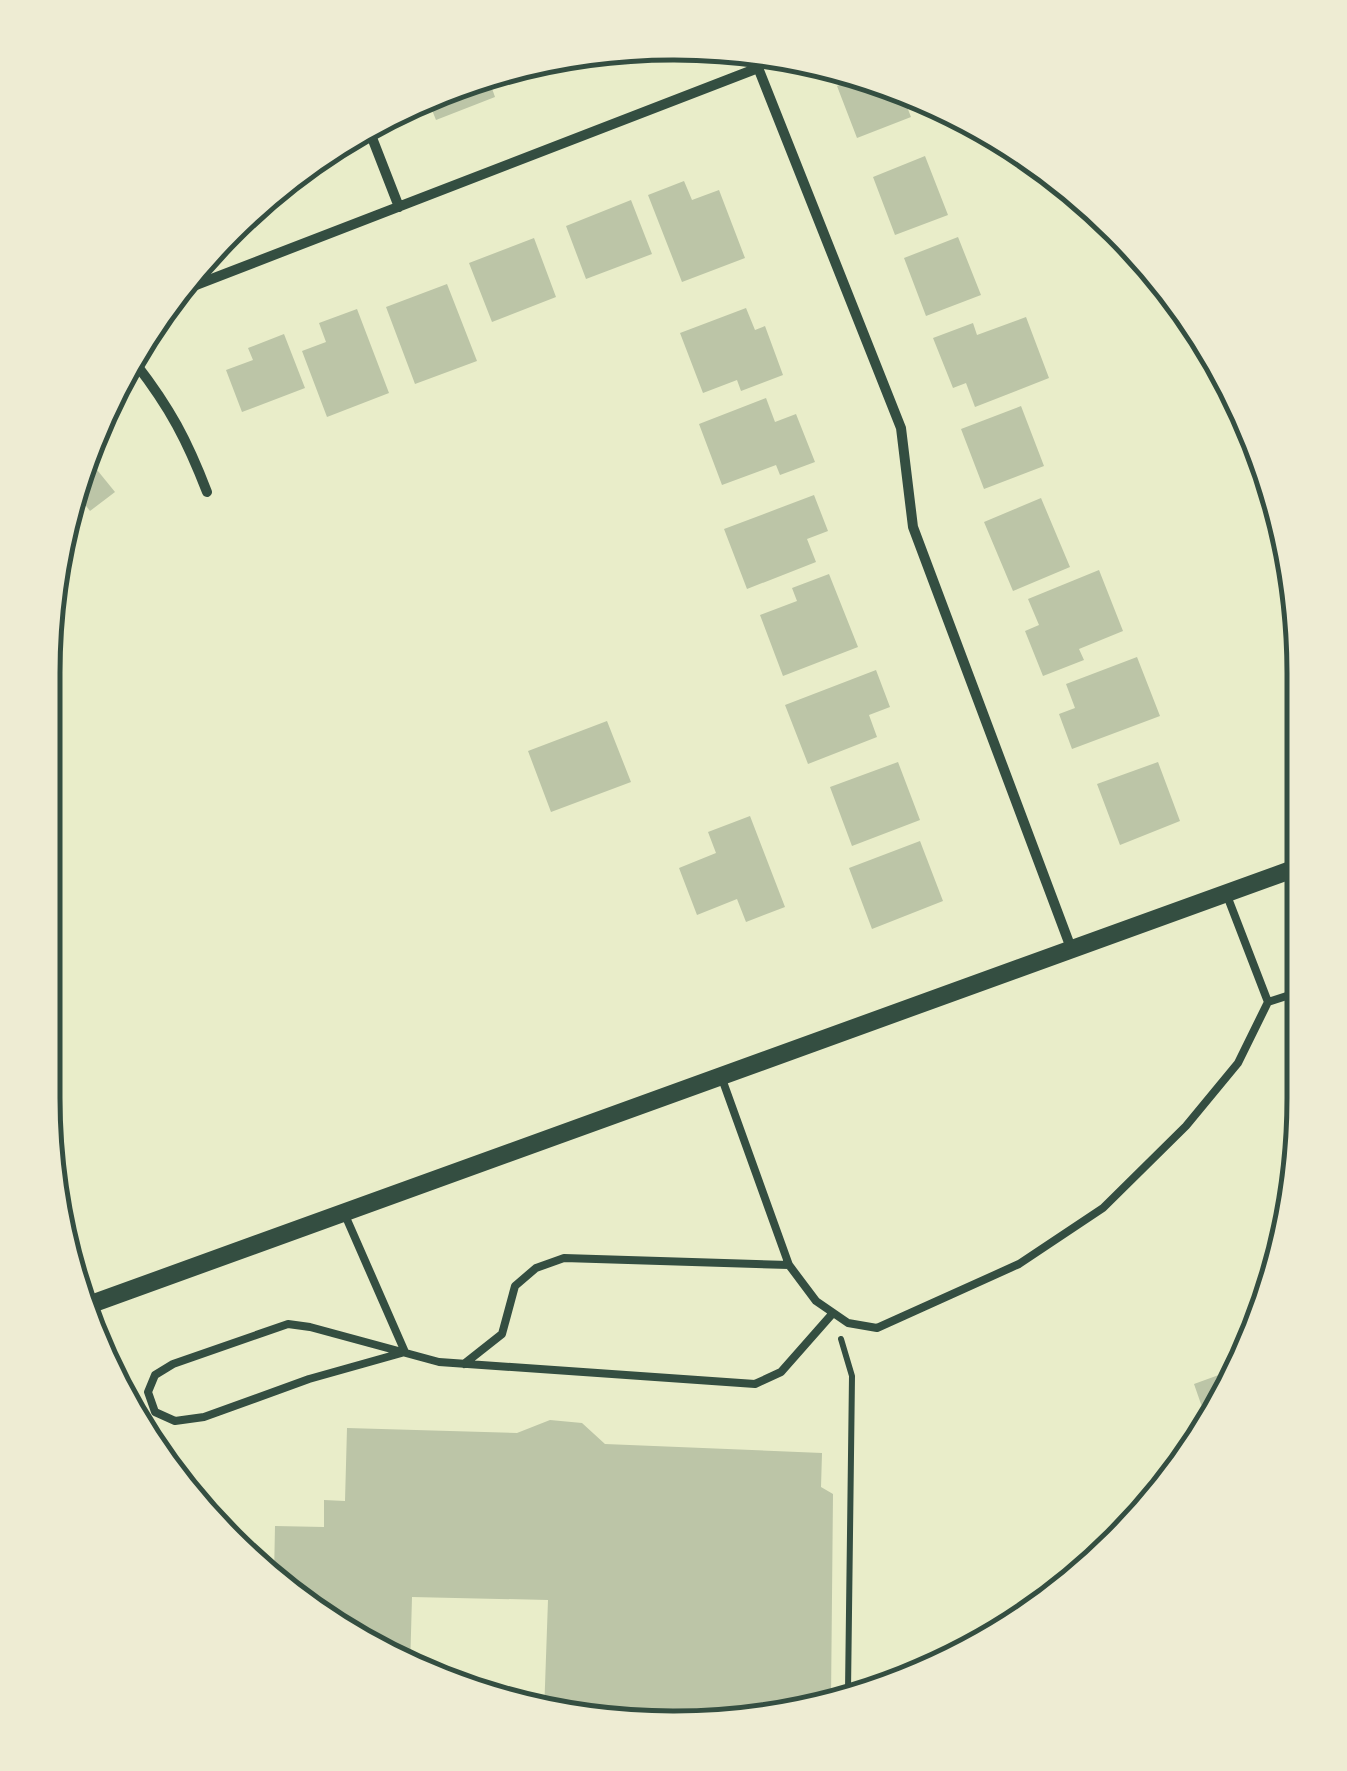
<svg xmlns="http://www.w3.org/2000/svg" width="1347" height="1771" font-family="'Exo 2',sans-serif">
  <rect width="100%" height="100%" fill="#e9edc9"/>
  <path fill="#bcc5a7" d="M 855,79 L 904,99 L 911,117 L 857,138 L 837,86 Z
    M 489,80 L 495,97 L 436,120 L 430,105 Z
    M 925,156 L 948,215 L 895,235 L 873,177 Z
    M 684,181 L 692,200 L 719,190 L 745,258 L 682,282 L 648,195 Z
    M 631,200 L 652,254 L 586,279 L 566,226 Z
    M 958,237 L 981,295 L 926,316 L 904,258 Z
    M 534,238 L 556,297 L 492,322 L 469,263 Z
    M 447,284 L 477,361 L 415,384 L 386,307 Z
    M 746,308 L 755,330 L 765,326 L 783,375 L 741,391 L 737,380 L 703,393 L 680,333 Z
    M 357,309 L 389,393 L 327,417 L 302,351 L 326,342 L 319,323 Z
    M 1026,317 L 1049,378 L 975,407 L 966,383 L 953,388 L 933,338 L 973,323 L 977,335 Z
    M 284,334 L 305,388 L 242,412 L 226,370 L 253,360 L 248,348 Z
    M 766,398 L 775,422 L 796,414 L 815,462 L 780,475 L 776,465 L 722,485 L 699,424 Z
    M 1021,406 L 1044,466 L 984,489 L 961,429 Z
    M 89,460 L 115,492 L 90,511 L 80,498 L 64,512 Z
    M 814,495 L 828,531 L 807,539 L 816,562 L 747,589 L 724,529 Z
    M 1041,498 L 1070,567 L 1013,591 L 984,522 Z
    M 1099,570 L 1123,631 L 1079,649 L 1084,660 L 1043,676 L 1025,631 L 1039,625 L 1028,599 Z
    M 829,574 L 858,647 L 783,676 L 760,615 L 797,601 L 792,588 Z
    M 1137,657 L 1160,716 L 1072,749 L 1059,714 L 1075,708 L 1066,684 Z
    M 876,670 L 890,707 L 869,715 L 877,737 L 808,764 L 785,705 Z
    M 607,721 L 631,782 L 551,812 L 528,751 Z
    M 898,762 L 920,820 L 852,846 L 830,787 Z
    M 1158,762 L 1180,821 L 1120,845 L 1097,784 Z
    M 750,816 L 785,907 L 746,922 L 737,899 L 697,915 L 679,868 L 716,853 L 708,832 Z
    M 920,841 L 943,901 L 872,929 L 849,868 Z
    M 1238,1368 L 1209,1427 L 1194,1384 Z
    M 550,1420 L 582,1423 L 605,1444 L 822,1453 L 821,1487 L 833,1494 L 831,1700 L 833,1703 L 714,1727 L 550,1716 L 544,1714 L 548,1600 L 412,1597 L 410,1669 L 394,1663 L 274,1577 L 275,1526 L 324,1527 L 324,1500 L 345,1501 L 347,1428 L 517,1433 Z"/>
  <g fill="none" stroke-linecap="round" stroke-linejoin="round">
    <path stroke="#344e41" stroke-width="6" d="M 841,1339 L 852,1376 L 848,1691 L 854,1699"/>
    <path stroke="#344e41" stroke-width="8" d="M 1268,1002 L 1299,992
      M 721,1076 L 789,1265 L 816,1301 L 848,1323 L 877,1328 L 1019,1264 L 1103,1208 L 1186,1126 L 1238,1063 L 1268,1002 L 1226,893
      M 345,1215 L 405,1352
      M 405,1352 L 309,1379 L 204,1417 L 175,1421 L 155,1412 L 148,1392 L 155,1375 L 173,1364 L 288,1324 L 310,1327 L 439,1362 L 755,1384 L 781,1372 L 833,1313
      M 464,1364 L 502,1334 L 515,1286 L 536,1268 L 564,1258 L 789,1265"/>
    <path stroke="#344e41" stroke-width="10" d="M 753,55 L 901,428 L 913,527 L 1071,948
      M 369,130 L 399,207
      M 170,295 L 758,68
      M 136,364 C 170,408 187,440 207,492"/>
    <path stroke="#344e41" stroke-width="18" d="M 83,1307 L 1299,867"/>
  </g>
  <path d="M0 0H1347V1771H0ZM673 60H674A613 613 0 0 1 1287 673V1098A613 613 0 0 1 674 1711H673A613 613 0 0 1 60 1098V673A613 613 0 0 1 673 60Z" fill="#eeecd3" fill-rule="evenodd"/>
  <path fill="none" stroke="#344e41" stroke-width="5" d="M673 60H674A613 613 0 0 1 1287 673V1098A613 613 0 0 1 674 1711H673A613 613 0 0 1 60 1098V673A613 613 0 0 1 673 60Z"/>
</svg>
